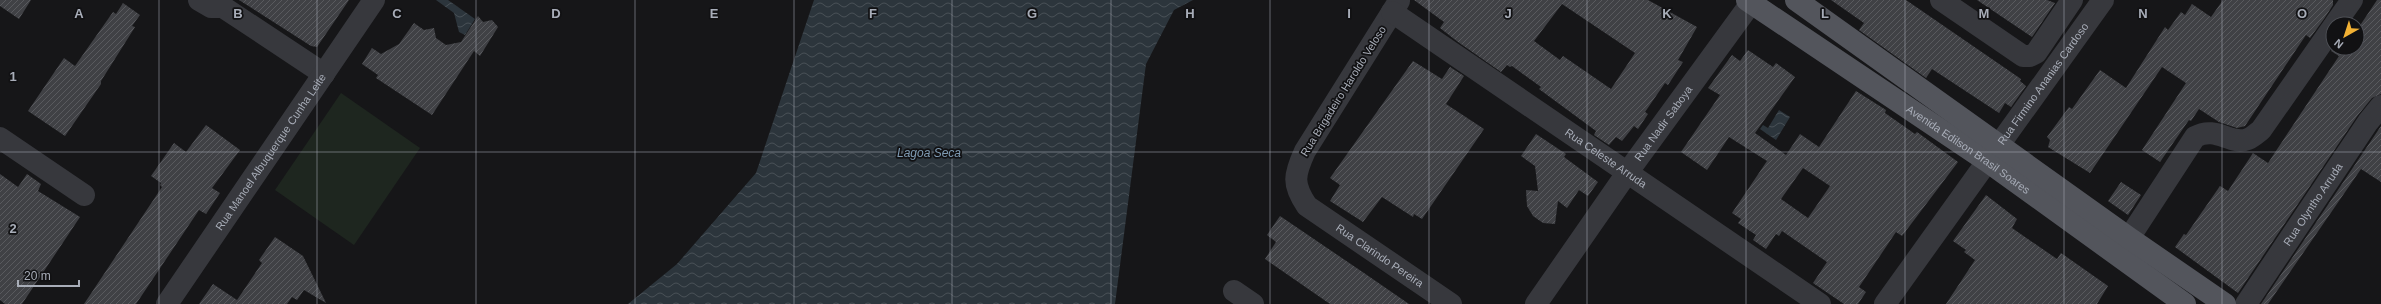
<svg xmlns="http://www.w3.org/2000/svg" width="2381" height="304" font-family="Helvetica,sans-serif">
  <defs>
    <pattern id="water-waves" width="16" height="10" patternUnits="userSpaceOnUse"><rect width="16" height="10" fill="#2c353c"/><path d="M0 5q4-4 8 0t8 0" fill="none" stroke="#485056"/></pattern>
    <pattern id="building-hatch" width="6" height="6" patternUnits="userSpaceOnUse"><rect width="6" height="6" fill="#404145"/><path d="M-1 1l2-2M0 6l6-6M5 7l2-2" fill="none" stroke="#595a5e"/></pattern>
  </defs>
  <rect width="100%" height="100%" fill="#161618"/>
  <path fill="#1e261f" d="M 341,93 L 420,148 L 354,245 L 275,190 Z"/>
  <path fill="url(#water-waves)" d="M 436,0 L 448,0 L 475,19 L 465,35 L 459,32 L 454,13 Z
    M 814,0 L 1193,0 L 1174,10 L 1146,64 L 1115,304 L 628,304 L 677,264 L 756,173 Z
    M 1779,110 L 1790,117 L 1776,140 L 1760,129 L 1763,125 L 1768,128 Z"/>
  <path fill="url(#building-hatch)" fill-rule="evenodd" d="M 0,0 L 31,0 L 19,19 L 0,6 Z
    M 239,0 L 349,0 L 317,47 L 311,46 Z
    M 1414,0 L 1648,0 L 1697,27 L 1678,60 L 1683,62 L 1668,85 L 1665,83 L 1645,112 L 1648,114 L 1638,129 L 1634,126 L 1622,141 L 1616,137 L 1609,145 L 1594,135 L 1596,131 L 1539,89 L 1541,87 L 1512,66 L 1510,67 L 1507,65 L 1501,72 L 1458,42 L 1440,28 L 1444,22 ZM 1562,4 L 1635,53 L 1611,89 L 1563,56 L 1560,60 L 1534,41 Z
    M 1831,0 L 1906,0 L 2021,79 L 2020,81 L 2026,86 L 2011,107 L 2005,103 L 1999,113 L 1932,69 L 1926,78 L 1859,30 L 1864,23 Z
    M 1977,0 L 2047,0 L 2055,3 L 2032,37 Z
    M 2223,0 L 2333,0 L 2333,5 L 2324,19 L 2310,38 L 2306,35 L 2245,126 L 2237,128 L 2219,122 L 2199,109 L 2191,121 L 2189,120 L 2160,162 L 2142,150 L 2186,83 L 2162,67 L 2090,173 L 2048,147 L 2050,140 L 2047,137 L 2069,107 L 2072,109 L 2100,70 L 2126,88 L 2165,27 L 2168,30 L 2181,12 L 2185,15 L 2192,4 L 2211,17 Z
    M 2377,0 L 2381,0 L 2381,94 L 2372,98 L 2358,115 L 2238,293 L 2175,247 L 2184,234 L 2186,235 L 2220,186 L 2228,191 L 2253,153 L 2268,163 L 2339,56 L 2331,51 L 2334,48 L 2357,48 L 2357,30 Z
    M 123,3 L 140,15 L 132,26 L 135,27 L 101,81 L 101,84 L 65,136 L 28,111 L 64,58 L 75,66 L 113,12 L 116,14 Z
    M 478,16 L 483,22 L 492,20 L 498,27 L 480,56 L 474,51 L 432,115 L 376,78 L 378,75 L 362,64 L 372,48 L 381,54 L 399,44 L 414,23 L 424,30 L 434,28 L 436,38 L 446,45 L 461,42 Z
    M 1748,50 L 1773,67 L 1776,63 L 1795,77 L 1755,133 L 1786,155 L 1800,134 L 1819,147 L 1856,91 L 1886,110 L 1885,113 L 1915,134 L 1917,132 L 1958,162 L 1902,236 L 1896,232 L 1859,287 L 1866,292 L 1858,304 L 1844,304 L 1813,283 L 1827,262 L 1782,231 L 1779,236 L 1776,234 L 1766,249 L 1753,240 L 1756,235 L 1738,223 L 1741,219 L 1732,213 L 1767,161 L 1729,137 L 1707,170 L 1681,152 L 1720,95 L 1708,88 L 1732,55 L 1740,61 ZM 1803,168 L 1830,186 L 1808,218 L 1781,199 Z
    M 1413,61 L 1442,79 L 1450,67 L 1464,76 L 1446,104 L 1484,129 L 1422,219 L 1414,214 L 1413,217 L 1382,197 L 1363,222 L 1330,201 L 1340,185 L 1330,178 Z
    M 206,125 L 240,150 L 212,188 L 220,193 L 206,214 L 199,210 L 136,304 L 84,304 L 162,187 L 160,185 L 161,183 L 151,176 L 174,143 L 186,152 Z
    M 2381,126 L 2381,182 L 2361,169 L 2268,304 L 2261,304 Z
    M 1536,134 L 1566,154 L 1564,157 L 1598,182 L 1588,196 L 1579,190 L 1567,208 L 1558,201 L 1555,224 L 1543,223 L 1533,216 L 1527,206 L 1526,190 L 1538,191 L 1535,166 L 1521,156 Z
    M 0,174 L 18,187 L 27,174 L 41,184 L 38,191 L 80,217 L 22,304 L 5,304 L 0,300 Z
    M 2121,182 L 2141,195 L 2128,215 L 2108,201 Z
    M 1986,195 L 2017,219 L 2012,228 L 2057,259 L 2061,253 L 2108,286 L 2097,304 L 1946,304 L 1975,260 L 1964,252 L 1966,250 L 1953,241 Z
    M 1280,216 L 1364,273 L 1409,304 L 1330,304 L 1265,259 L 1276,242 L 1267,235 Z
    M 275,237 L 303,256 L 326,303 L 304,290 L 297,300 L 292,297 L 287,304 L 199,304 L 213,284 L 237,300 L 262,263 L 259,260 Z"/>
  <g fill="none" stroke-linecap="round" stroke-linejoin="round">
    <g stroke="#37383d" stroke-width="22">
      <path d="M 199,0 L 211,7 L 223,7 L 324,74"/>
      <path d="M 1941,0 L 2023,56 L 2030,56 L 2036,53 L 2072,0"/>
      <path id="s1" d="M 1399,1 L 1305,151 C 1294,175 1292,184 1307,206 L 1451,304"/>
      <path id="s2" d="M 1392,12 L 1820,304"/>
      <path d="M 2335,24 L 2352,0"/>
      <path d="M 0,138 L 84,195"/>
      <path d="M 2129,238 L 2195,137 C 2217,125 2230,146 2248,139 C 2253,137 2257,133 2261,130 L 2333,27"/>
      <path d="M 1234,291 L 1253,304"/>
      <path id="s3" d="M 167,304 L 374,0"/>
      <path id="s4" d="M 1536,304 L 1627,173 L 1751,3"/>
      <path id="s5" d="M 1885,304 L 2103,0"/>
      <path id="s6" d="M 2246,304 L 2368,122 L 2381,106"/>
    </g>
    <g stroke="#53555c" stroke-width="22">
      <path id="s7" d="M 1747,0 L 1987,161 L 2185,304"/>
      <path d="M 1796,0 L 2129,238 L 2225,304"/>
    </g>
  </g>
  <path fill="none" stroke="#a8adb8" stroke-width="1" stroke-opacity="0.55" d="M 159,0 L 159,304M 317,0 L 317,304M 476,0 L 476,304M 635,0 L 635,304M 794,0 L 794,304M 952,0 L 952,304M 1111,0 L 1111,304M 1270,0 L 1270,304M 1429,0 L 1429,304M 1587,0 L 1587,304M 1746,0 L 1746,304M 1905,0 L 1905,304M 2064,0 L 2064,304M 2222,0 L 2222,304M 0,152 L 2381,152"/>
  <g text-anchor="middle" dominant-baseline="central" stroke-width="3.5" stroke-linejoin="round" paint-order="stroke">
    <g font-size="11" fill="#a8adb8" stroke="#111113">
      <text stroke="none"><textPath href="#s5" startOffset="271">Rua Firmino Ananias Cardoso</textPath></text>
      <text transform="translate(1343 91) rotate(-58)">Rua Brigadeiro Haroldo Veloso</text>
      <text stroke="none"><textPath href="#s4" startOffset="221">Rua Nadir Saboya</textPath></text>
      <text stroke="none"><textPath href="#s7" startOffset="267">Avenida Edilson Brasil Soares</textPath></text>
      <text stroke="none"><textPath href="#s3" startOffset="184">Rua Manoel Albuquerque Cunha Leite</textPath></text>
      <text stroke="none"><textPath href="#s2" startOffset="259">Rua Celeste Arruda</textPath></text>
      <text stroke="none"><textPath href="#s6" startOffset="120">Rua Olyntho Arruda</textPath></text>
      <text stroke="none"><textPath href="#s1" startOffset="324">Rua Clarindo Pereira</textPath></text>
    </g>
    <g font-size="12" font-style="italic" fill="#7f9bb3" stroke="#111113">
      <text x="929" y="153">Lagoa Seca</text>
    </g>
  </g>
  <g font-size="13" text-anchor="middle" font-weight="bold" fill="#a8adb8" stroke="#111113" stroke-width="3.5" stroke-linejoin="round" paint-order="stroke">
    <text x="79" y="18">A</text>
    <text x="238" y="18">B</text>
    <text x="397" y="18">C</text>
    <text x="556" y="18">D</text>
    <text x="714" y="18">E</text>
    <text x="873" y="18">F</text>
    <text x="1032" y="18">G</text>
    <text x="1190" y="18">H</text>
    <text x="1349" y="18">I</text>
    <text x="1508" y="18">J</text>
    <text x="1667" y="18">K</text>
    <text x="1825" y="18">L</text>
    <text x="1984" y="18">M</text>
    <text x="2143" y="18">N</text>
    <text x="2302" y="18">O</text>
    <text x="13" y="81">1</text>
    <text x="13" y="233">2</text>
  </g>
  <g transform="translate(2345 36) rotate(219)"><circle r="19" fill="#111113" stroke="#4d4f55"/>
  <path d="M0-3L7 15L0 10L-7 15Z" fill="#f2b134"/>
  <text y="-6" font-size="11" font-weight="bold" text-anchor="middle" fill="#a8adb8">N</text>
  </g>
  <path d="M18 280v6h61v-6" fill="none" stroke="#a8adb8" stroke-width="2"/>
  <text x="24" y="280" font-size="12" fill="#a8adb8" stroke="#111113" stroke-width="3" paint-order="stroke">20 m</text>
</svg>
